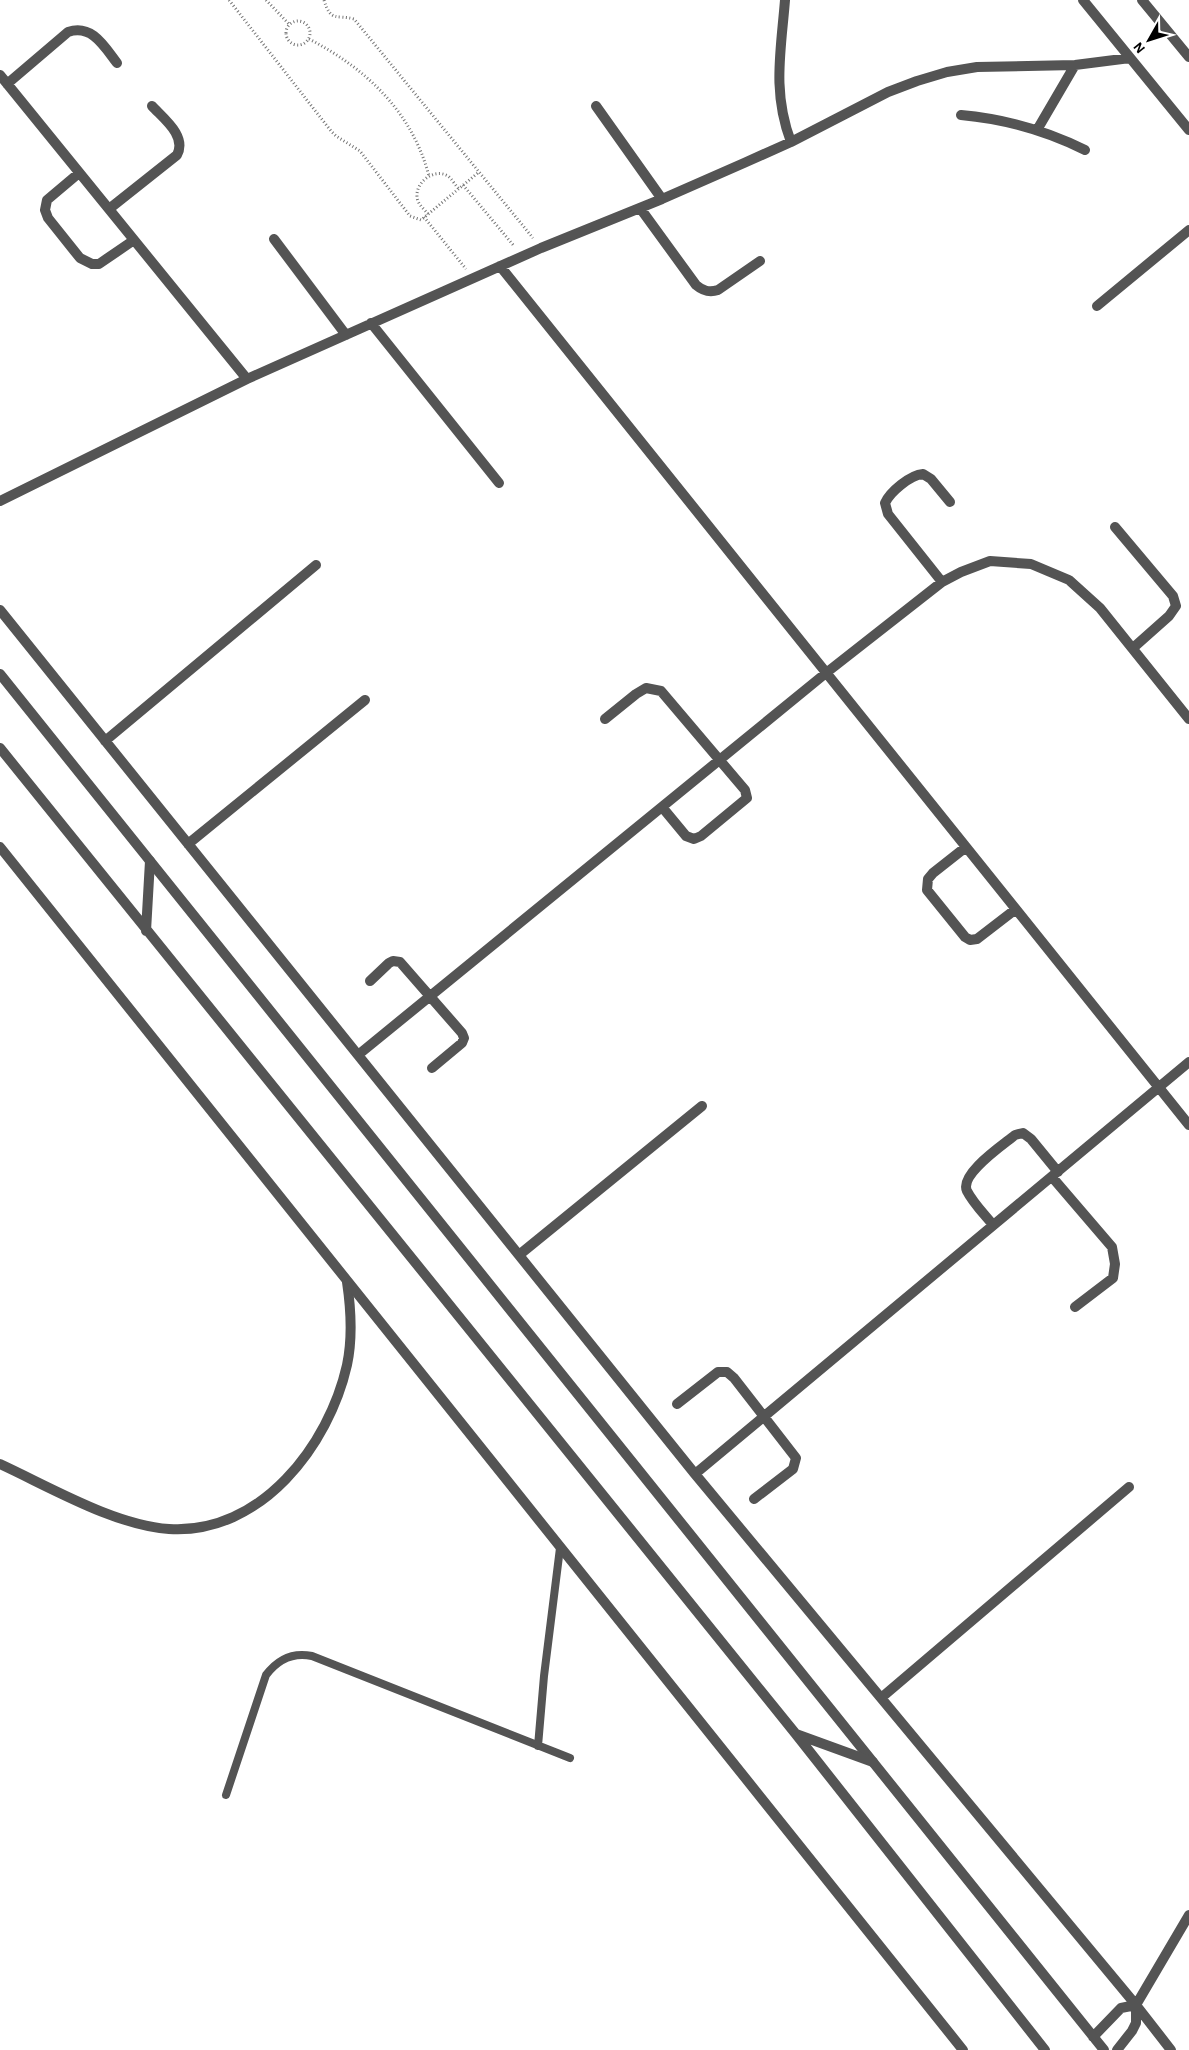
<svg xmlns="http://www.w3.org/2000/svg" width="1189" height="2050" font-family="'Alegreya Sans',sans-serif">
  <rect width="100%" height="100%" fill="#fff"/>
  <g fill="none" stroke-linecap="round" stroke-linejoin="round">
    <path stroke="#767676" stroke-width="3" stroke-dasharray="1 2.5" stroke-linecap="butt" d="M 229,0 L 331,131 L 336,136 L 360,151 L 410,216 L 421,220 L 479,172
      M 266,0 L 289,24
      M 324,0 C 331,23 336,14 354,19 L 533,238
      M286 33a12 12 0 1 1 24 0a12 12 0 1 1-24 0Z
      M 309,39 C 367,69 412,112 429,176
      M 463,185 L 514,246
      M 428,214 C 425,210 420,206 418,201 C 412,185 433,167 448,176 C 452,179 455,185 459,189
      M 424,217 L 466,269"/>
    <path stroke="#545454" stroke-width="8" d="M 538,1746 L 544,1676 L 560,1548
      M 226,1795 L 266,1675 C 278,1659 293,1652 312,1656 L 570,1758"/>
    <path stroke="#545454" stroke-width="10" d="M 785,0 C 781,51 772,92 791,142
      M 1083,0 L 1189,130
      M 1142,0 L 1189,57
      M 0,75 L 247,379
      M 7,84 L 68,32 C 92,24 104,46 117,63
      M 596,106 L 662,199
      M 961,115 C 1005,119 1045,130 1085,150
      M 1037,130 L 1075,65
      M 79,173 L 47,200 L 45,210 L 48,218 L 80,258 L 92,264 L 99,264 L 134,240
      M 640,208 L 696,285 C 703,291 709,293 718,290 L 760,261
      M 109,209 L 177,155 C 187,136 164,119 152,106
      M 274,239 L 346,335
      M 500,266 L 1189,1125
      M 1097,306 L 1189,230
      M 371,323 L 499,483
      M 0,501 L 247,379 L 541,248 L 662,199 L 744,163 L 791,142 L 888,92 L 917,81 L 947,72 L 977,67 L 1075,65 L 1130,58
      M 1115,527 L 1173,596 L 1176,606 L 1169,616 L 1133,648
      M 942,582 L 888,514 L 885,503 C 890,492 910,475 923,474 L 931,479 L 950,502
      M 0,610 L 695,1474 L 1136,2005 L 1171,2050
      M 0,674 L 1104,2050
      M 605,719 L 636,694 L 646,688 L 661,691 L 745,790 L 747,798 L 701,836 L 694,839 L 686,836 L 662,807
      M 105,741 L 316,565
      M 188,844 L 365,700
      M 966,847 L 933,873 L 928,879 L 927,890 L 965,937 L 970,940 L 977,939 L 1016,909
      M 370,981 L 389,963 L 393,961 L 400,962 L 462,1033 L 464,1038 L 462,1043 L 432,1068
      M 358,1055 L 826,673 L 942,582 L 961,572 L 990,561 L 1031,564 L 1069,580 L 1100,608 L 1189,719
      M 1052,1177 L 1112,1247 L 1115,1264 L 1113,1278 L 1075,1307
      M 993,1225 C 985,1215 973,1203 967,1191 C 959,1174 1003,1145 1015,1135 L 1023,1133 L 1031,1139 L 1058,1172
      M 519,1255 L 702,1106
      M 677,1404 L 718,1372 L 727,1372 L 734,1378 L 796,1458 L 793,1469 L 754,1499
      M 0,1464 C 50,1487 114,1525 169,1529 C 261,1535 329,1445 347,1365 C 353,1337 351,1309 347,1282
      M 695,1474 L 1189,1062
      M 881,1698 L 1129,1487
      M 1093,2037 L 1121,2008 L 1136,2005
      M 1117,2050 L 1132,2031 L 1136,2023 L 1136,2005 L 1189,1915"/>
    <path stroke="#545454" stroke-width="10" d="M 0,748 L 795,1733 L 1045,2050
      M 0,847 L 963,2050
      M 146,931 L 150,861
      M 796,1734 L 873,1762"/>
  </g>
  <g transform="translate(1149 40) rotate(231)" stroke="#ffffff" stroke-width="4" paint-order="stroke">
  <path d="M0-4L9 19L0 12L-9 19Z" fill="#000000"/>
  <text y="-8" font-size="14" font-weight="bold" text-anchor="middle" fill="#000000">N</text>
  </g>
</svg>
